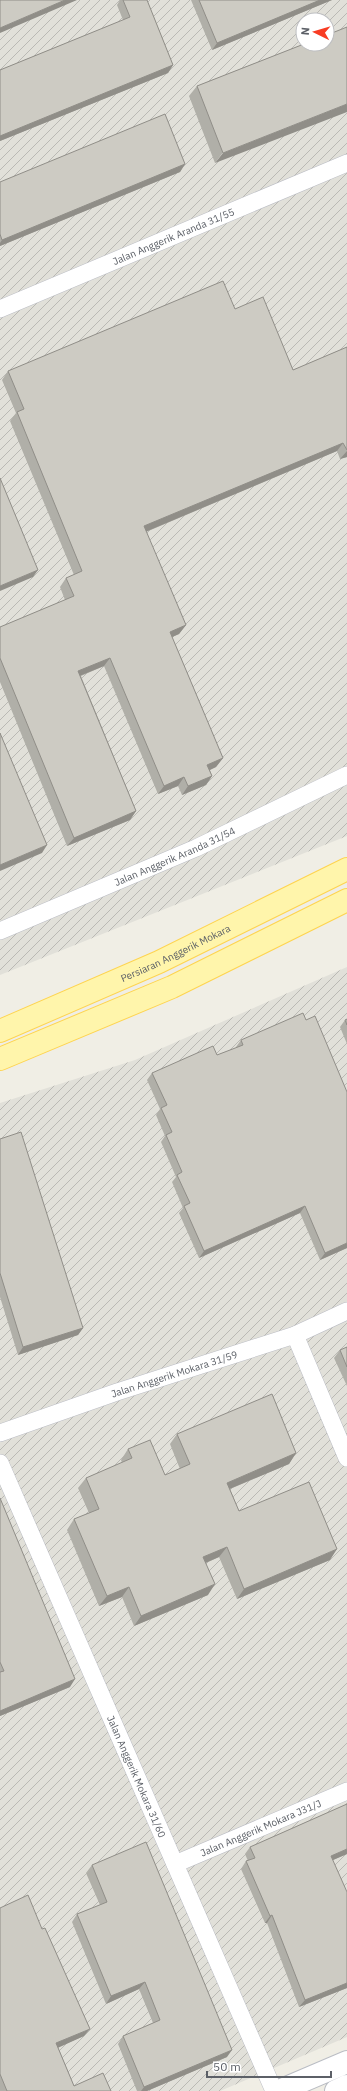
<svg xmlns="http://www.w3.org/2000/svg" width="347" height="2091" font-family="'IBM Plex Sans',sans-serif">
  <defs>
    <pattern id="industrial-furrows" width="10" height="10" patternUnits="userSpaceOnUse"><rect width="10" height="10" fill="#e1e0d9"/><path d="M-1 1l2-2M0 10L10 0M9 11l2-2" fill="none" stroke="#bab9b4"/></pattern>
  </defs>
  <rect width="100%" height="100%" fill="#f0eee5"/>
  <path fill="url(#industrial-furrows)" fill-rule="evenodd" d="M 0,0 L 347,0 L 347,836 L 0,975 ZM 303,20 L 327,20 L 327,44 L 303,44 Z
    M 347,967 L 347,2037 L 220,2091 L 0,2091 L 0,1103 L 135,1060 Z"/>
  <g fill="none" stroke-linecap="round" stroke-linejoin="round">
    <g stroke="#bcbec5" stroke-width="18">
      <g id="street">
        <path id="s1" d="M 0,309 L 347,163"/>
        <path id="s2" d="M 0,931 L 196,848 L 347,775"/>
        <path d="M 295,1335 L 347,1458"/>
        <path id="s3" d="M 0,1433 L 117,1392 L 295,1335 L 347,1311"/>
        <path id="s4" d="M 0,1463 L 274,2091"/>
        <path id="s5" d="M 175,1864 L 347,1791"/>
      </g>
    </g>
    <g stroke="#babdc4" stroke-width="24">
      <path id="secondary" d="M 279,2091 L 347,2062
        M 336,2091 L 347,2086"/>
    </g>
    <g stroke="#fed450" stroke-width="24">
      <g id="primary">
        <path id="s6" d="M 0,1031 L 159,962 L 347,869"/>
        <path d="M 0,1059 L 172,987 L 347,900"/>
      </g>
    </g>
    <use href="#street" stroke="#fff" stroke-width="17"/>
    <use href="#secondary" stroke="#fff" stroke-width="22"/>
    <use href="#primary" stroke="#fff5ab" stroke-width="22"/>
  </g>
  <path fill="#b0afa8" d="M 120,0 L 147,0 L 173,65 L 168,73 L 0,141 L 0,70 L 123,20 L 117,5 Z
    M 191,0 L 332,0 L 212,50 Z
    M 304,44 L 215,163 L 189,96 L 197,86 Z
    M 185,164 L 180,172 L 0,246 L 0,182 Z
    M 235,309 L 293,370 L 347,347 L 347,457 L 340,459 L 337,451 L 146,532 L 186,625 L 179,634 L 172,637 L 223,758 L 216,767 L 210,770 L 212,776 L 206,785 L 182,795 L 178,786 L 158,794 L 104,666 L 81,676 L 136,811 L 130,820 L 67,846 L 0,682 L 0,627 L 65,600 L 60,587 L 66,578 L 74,575 L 10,421 L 16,413 L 2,380 L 8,371 Z
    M 347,1019 L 347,1044 L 340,1027 L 345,1020 Z
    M 241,1040 L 347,1248 L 320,1260 L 300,1213 L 199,1258 L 179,1213 L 183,1208 L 172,1182 L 176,1177 L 161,1142 L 165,1136 L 156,1115 L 160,1109 L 147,1080 L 152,1073 L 217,1055 L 236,1048 L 236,1047 Z
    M 0,1139 L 83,1328 L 78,1335 L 18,1355 L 0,1297 Z
    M 347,1347 L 347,1386 L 334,1358 L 340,1350 Z
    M 177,1434 L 296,1453 L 289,1464 L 230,1489 L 239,1511 L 330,1560 L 237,1599 L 219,1557 L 206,1563 L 208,1595 L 134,1626 L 122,1597 L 99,1606 L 67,1530 L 74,1519 L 89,1513 L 78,1488 L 86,1478 L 122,1463 L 121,1460 L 128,1449 L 165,1475 L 180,1469 L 170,1444 Z
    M 0,1498 L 70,1687 L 0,1716 Z
    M 347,1804 L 347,1854 L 333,1860 L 347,1988 L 299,2007 L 267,1923 L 265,1923 L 241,1869 L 246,1861 L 248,1861 L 245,1854 L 250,1847 Z
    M 92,1865 L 227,2057 L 147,2091 L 137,2091 L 118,2044 L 123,2036 L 153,2023 L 139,1989 L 106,2004 L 72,1922 L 77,1914 L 100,1905 L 86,1873 Z
    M 0,1908 L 84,2036 L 58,2047 L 74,2086 L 111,2091 L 0,2091 Z"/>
  <path fill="#908e88" d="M 65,0 L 77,0 L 0,33 L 0,28 Z
    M 320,0 L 332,0 L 212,50 L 217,43 Z
    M 173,65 L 168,73 L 0,141 L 0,136 Z
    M 347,104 L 347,112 L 215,163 L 223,153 Z
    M 185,164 L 180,172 L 0,246 L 0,243 L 2,240 Z
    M 343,443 L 337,451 L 138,535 L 144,526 Z
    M 347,450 L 347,457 L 340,459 L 347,451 Z
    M 38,570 L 33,577 L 0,591 L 0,586 Z
    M 186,625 L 179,634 L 163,641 L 170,632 Z
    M 110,658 L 104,666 L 72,679 L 78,671 Z
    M 223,758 L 216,767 L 201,774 L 207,765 Z
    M 212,776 L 206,785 L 182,795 L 188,786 Z
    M 184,777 L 178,786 L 158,794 L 164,786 Z
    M 136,811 L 130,820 L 67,846 L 74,838 Z
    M 47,845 L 42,853 L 0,871 L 0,865 Z
    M 305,1206 L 300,1213 L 199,1258 L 204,1251 Z
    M 347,1243 L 347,1248 L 320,1260 L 325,1253 Z
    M 83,1328 L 78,1335 L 18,1355 L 23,1347 Z
    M 296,1453 L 289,1464 L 220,1493 L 227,1483 Z
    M 227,1547 L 219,1557 L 196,1567 L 203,1557 Z
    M 337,1549 L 330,1560 L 237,1599 L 244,1589 Z
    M 215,1584 L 208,1595 L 134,1626 L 141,1616 Z
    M 129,1587 L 122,1597 L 99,1606 L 107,1596 Z
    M 75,1679 L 70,1687 L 0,1716 L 0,1711 Z
    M 347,1849 L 347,1854 L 326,1863 L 331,1856 Z
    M 272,1915 L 267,1923 L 265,1923 L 270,1916 Z
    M 145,1982 L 139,1989 L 106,2004 L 111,1996 Z
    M 347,1983 L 347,1988 L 299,2007 L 305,2000 Z
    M 90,2029 L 84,2036 L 51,2051 L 56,2043 Z
    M 232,2050 L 227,2057 L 147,2091 L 141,2091 L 144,2087 Z"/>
  <path fill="#cdcbc3" stroke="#908e88" d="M 0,0 L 65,0 L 0,28 Z
    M 123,0 L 147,0 L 173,65 L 0,136 L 0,70 L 130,17 Z
    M 199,0 L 320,0 L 217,43 Z
    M 347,27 L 347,104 L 223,153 L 197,86 L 304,44 L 327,44 L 327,35 Z
    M 165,114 L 185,164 L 2,240 L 0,234 L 0,182 Z
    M 223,281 L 235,309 L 263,297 L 293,370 L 347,347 L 347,450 L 343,443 L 144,526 L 186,625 L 170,632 L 223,758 L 207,765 L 212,776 L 188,786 L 184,777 L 164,786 L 110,658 L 78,671 L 136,811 L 74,838 L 0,658 L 0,627 L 74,596 L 66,578 L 82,571 L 17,412 L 24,409 L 8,371 Z
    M 0,478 L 38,570 L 0,586 Z
    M 0,733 L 47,845 L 0,865 Z
    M 303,1013 L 306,1020 L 315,1016 L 347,1092 L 347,1243 L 325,1253 L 305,1206 L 204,1251 L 184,1206 L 190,1203 L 177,1175 L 182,1172 L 166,1135 L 172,1132 L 161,1108 L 167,1105 L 152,1073 L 213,1046 L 217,1055 L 243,1045 L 241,1040 Z
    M 347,1019 L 347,1025 L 345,1020 Z
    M 21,1132 L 83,1328 L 23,1347 L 0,1273 L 0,1139 Z
    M 347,1347 L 347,1367 L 340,1350 Z
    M 272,1394 L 296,1453 L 227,1483 L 239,1511 L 309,1482 L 337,1549 L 244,1589 L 227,1547 L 203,1557 L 215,1584 L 141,1616 L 129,1587 L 107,1596 L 74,1519 L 99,1509 L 86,1478 L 132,1458 L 128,1449 L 150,1440 L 165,1475 L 190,1464 L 177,1434 Z
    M 0,1498 L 75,1679 L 0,1711 L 0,1672 L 4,1671 L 0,1662 Z
    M 347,1804 L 347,1849 L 331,1856 L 347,1892 L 347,1983 L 305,2000 L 272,1915 L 270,1916 L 246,1861 L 255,1858 L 250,1847 Z
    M 146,1842 L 232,2050 L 144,2087 L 123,2036 L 160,2020 L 145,1982 L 111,1996 L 77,1914 L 107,1902 L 92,1865 Z
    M 28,1895 L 42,1929 L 45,1928 L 90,2029 L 56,2043 L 74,2086 L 103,2073 L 111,2091 L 7,2091 L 0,2074 L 0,1908 Z"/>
  <g text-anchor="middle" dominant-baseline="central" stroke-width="3" stroke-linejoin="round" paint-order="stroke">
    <g font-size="10" fill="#5c6067" stroke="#fff">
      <text stroke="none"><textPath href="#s1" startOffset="188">Jalan Anggerik Aranda 31/55</textPath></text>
      <text stroke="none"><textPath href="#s2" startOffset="190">Jalan Anggerik Aranda 31/54</textPath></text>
      <text stroke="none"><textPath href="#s6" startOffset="192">Persiaran Anggerik Mokara</textPath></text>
      <text stroke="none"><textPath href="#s3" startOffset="184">Jalan Anggerik Mokara 31/59</textPath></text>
      <text stroke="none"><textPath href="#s4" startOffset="342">Jalan Anggerik Mokara 31/60</textPath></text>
      <text stroke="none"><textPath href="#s5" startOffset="93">Jalan Anggerik Mokara J31/J</textPath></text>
    </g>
  </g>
  <g transform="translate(315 32) rotate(275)"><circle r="19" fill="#ffffff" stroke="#bebfc2"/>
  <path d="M0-3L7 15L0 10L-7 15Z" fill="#f83c23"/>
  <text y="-6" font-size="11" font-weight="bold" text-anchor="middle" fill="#5c6067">N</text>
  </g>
  <path d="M207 2071v6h124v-6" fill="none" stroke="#5c6067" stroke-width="2"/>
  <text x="213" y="2071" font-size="12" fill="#5c6067" stroke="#ffffff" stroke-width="3" paint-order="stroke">50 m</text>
</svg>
